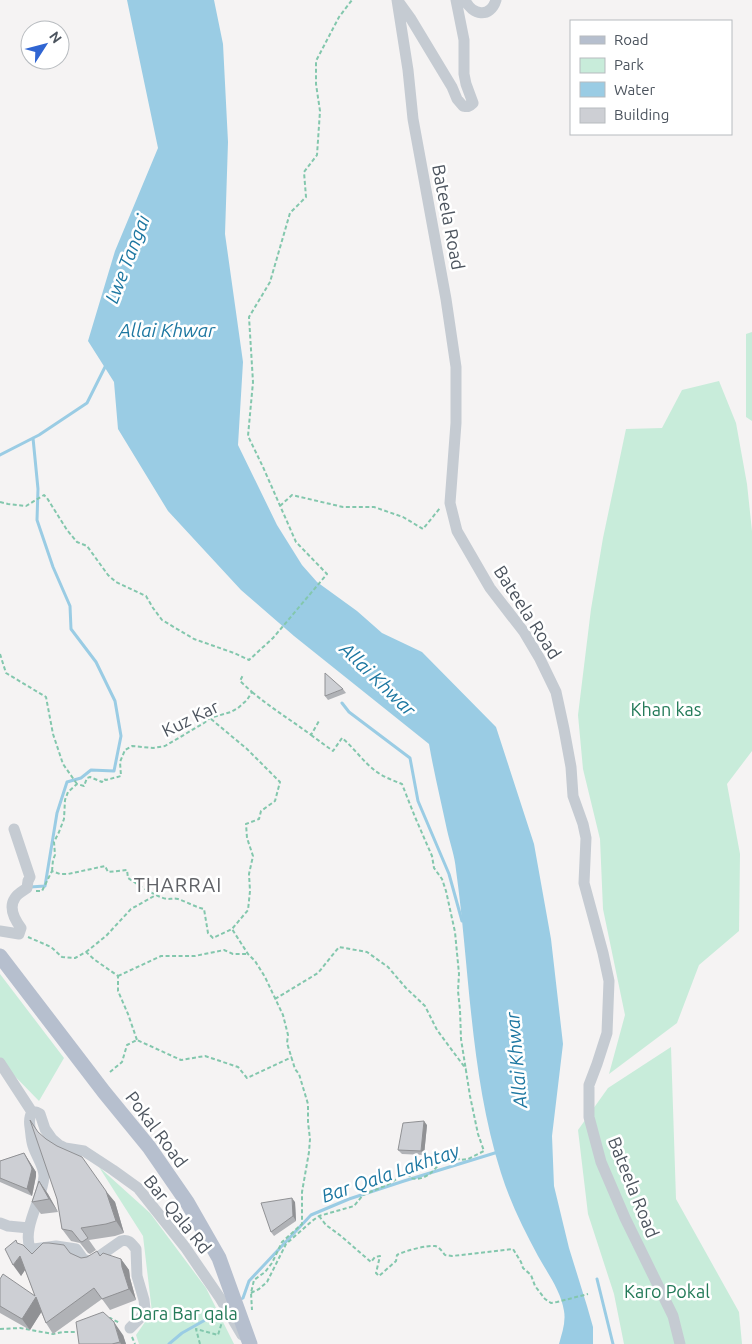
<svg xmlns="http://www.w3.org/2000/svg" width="752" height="1344" font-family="Ubuntu,sans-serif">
  <rect width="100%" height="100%" fill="#f5f3f3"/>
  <path fill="#c8ecda" d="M 752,332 L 752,421 L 746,417 L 746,334 Z
    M 719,381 L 736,423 L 747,484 L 752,531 L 752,751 L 727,784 L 740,854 L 739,931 L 699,965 L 677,1023 L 609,1074 L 625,1015 L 603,909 L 600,839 L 583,769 L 578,715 L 591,609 L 603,538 L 626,429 L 662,428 L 682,390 Z
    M 0,974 L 64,1058 L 39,1101 L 0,1061 Z
    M 671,1047 L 676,1199 L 739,1312 L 742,1344 L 624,1344 L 614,1294 L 588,1214 L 578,1130 L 608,1088 Z
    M 99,1167 L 150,1213 L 206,1288 L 234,1344 L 139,1344 L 136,1335 L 152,1312 L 143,1236 Z"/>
  <path fill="#9acce4" d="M 127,0 L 214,0 L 223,44 L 228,142 L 225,234 L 243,362 L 238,445 L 277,525 L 302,565 L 317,582 L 357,611 L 382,633 L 422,652 L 496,727 L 534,844 L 551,939 L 563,1044 L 552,1136 L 554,1186 L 569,1248 L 587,1306 L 593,1327 L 593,1344 L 559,1344 C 562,1333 566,1322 564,1311 C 561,1291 548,1274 538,1256 C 524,1230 510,1202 501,1173 C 470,1075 470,971 456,870 C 455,857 450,843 447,830 C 441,801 434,773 429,744 L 294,636 L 241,590 L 168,511 L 118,429 L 114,382 L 88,341 L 115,251 L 158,148 Z"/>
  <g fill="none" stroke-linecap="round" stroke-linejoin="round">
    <path stroke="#9acce4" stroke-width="3" d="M 0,455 L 39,435 L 87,403 L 106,365
      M 342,703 L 349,712 L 410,758 L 418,801 L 449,874 L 462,921
      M 30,887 L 45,886 L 57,813 L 67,782 L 81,778 L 91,770 L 114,771 L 121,736 L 115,701 L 96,662 L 71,629 L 70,606 L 53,567 L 37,520 L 38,489 L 33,438
      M 597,1279 L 613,1344
      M 239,1300 L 243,1298 L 249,1281 L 311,1215 L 349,1199 L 404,1181 L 498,1152
      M 169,1344 L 182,1333 L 223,1310"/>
    <path stroke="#83c7ad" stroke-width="2" stroke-dasharray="4 2.5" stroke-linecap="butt" d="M 0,502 L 8,504 L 26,506 L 44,495 L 47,498 L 67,530 L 77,542 L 87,546 L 108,575 L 116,582 L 146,596 L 153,608 L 162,620 L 194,639 L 234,653 L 249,660 L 273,638 L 327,574 L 296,542 L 263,467 L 248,436 L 253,382 L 249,317 L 270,282 L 290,213 L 306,197 L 304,172 L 317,155 L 320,111 L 316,84 L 316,61 L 339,17 L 352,0
      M 280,506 L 292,495 L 343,507 L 374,507 L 403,517 L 423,529 L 440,508
      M 0,654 L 6,673 L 46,697 L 53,734 L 63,764 L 77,784
      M 252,692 C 271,708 291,720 311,735 L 319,721
      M 211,719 L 247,749 L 280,782 L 275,801 L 261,811 L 259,819 L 246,824 L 247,838 L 253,856 L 249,874 L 250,891 L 248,910 L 232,929
      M 52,871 L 53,860 L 55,855 L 54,842 L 59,832 L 64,819 L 65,800 L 68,792 L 77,784 L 84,786 L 87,778 L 90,777 L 102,782 L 104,779 L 106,780 L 121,776 L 120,762 L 125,750 L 132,746 L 153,748 L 165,746 L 204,723 L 210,718 L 231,712 L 238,708 L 247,700 L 252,692 L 240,681 L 243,675
      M 36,891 L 42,891 L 52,871 L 60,874 L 68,874 L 105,866 L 108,872 L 127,870 L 128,878 C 137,884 156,897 167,899 C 171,899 174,898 178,899 C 187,902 195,907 204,909 L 208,933 L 213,938 L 232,929 L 248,954 L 255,961 L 265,977 L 283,1015 L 288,1035 L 287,1043 L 295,1069 L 299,1074 L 308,1104 L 308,1122 L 310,1139 L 309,1152 L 302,1192 L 302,1224 L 282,1242 L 272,1263 L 265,1272 L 254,1280 L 251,1293 L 252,1310
      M 28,937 L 51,947 L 62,957 L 75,958 L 86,952 L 95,960 L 118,976 L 118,991 L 128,1014 L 137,1040
      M 86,952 L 106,936 L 131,909 L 156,895
      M 118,976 L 161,956 L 195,956 L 224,950 L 233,954 L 247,954
      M 275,999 L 318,973 L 339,947 L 367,952 L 388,967 L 406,988 L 425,1006 L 437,1030 L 466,1069
      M 110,1072 L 122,1062 L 127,1045 L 137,1040 L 181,1060 L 205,1056 L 238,1067 L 247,1078 L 292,1057
      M 319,1216 L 326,1225 L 341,1236 L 371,1262 L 375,1257 L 380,1256 L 376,1273 L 379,1276 L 396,1261 L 397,1255 C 404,1251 427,1245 435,1246 C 439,1247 442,1251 445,1255 L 452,1256 L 513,1249 L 521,1262 L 523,1268 L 531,1275 L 535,1286 L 545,1299 L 551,1303 L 557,1302 L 588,1294
      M 251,1293 L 259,1289 L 267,1282 L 286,1244 L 312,1221 L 319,1216 L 354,1206 L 363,1195 L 387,1185 L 408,1172 L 410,1178 C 427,1183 440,1165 446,1152 L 453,1155 L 460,1160 L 468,1159 L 484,1151 L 478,1134 L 470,1096 L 461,1039 L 460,1010 L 458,991 L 459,974 L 455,932 L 446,891 L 442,879 L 434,868 L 432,856 L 415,817 L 402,784 C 392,780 381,776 373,769 C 362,760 353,747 342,738 L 333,751 L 311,735
      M 109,1319 L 110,1318 L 120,1323
      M 0,1329 L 20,1328 L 53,1334 L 63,1332 L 79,1332
      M 132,1337 L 135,1344
      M 200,1344 L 196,1329 L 218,1335 L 222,1322"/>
    <path stroke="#c5cbd2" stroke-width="11" d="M 397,0 L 408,70 L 413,119 L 446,299 L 456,367 L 456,423 L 450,503 L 457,531 L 490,588 L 524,632 L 540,659 L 556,692 L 564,729 L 571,767 L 573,796 L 583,824 L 586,838 L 584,883 L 603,953 L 609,981 L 607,1033 L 597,1064 L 589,1085 L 589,1117 L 601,1162 L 625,1218 L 673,1316 L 680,1344
      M 465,0 C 472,15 490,19 496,0
      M 398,1 L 411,19 L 452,87 L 457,99 L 463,106 C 468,107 469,107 473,103 L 466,84 L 464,74 L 464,40 L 456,0
      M 0,931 L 19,934 L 21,928 C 15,920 8,908 15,898 C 17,894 23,891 27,888 L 28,881 L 30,877 L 14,829
      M 0,1063 L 32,1112
      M 0,1223 L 8,1226 L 29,1228
      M 130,1328 L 143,1315 L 145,1309 L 144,1300 L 137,1276 L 136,1249 C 131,1243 129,1239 121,1241 L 91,1262 L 83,1259 L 76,1249 L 56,1246 L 34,1249 L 30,1248 C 22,1227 43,1198 44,1176 C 44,1166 36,1156 33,1146 C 31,1140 31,1134 30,1127 C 29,1121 29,1117 32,1112 L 36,1112 L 40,1114 L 45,1129 L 52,1139 L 59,1145 L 65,1148 L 84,1151 L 113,1170 L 138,1188 L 185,1247 L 220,1298 L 242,1335"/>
    <path stroke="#b6bfce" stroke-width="15" d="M 0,956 L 104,1092 L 149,1147 L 187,1202 L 219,1258 L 250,1344"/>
  </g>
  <path fill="#b0b2b6" d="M 343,689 L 346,693 L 328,700 L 325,696 Z
    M 427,1125 L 424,1155 L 402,1154 L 398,1150 Z
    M 38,1132 L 115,1202 L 124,1233 L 115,1236 L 89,1240 L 96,1250 L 90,1254 L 88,1253 L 80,1243 L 71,1241 L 62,1229 L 57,1199 Z
    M 24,1153 L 36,1172 L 36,1176 L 32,1196 L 0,1182 L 0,1161 Z
    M 39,1181 L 48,1194 L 58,1212 L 41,1214 L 32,1202 Z
    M 295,1202 L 296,1221 L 274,1236 L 271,1232 Z
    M 17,1243 L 32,1254 L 70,1253 L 81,1258 L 100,1256 L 121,1259 L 129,1270 L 130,1278 L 136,1300 L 110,1310 L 102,1299 L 53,1334 L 46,1323 L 41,1312 L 30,1330 L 0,1313 L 0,1279 L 35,1296 L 25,1270 L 21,1276 Z
    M 123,1335 L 126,1344 L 79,1344 Z"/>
  <path fill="#909194" d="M 424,1121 L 427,1125 L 424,1155 L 421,1151 Z
    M 24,1153 L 36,1172 L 36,1176 L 32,1196 L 27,1189 Z
    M 39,1181 L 48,1194 L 58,1212 L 49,1199 Z
    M 106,1191 L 115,1202 L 124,1233 L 116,1221 Z
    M 292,1198 L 295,1202 L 296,1221 L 293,1216 Z
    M 20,1256 L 27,1267 L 21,1276 L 13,1265 Z
    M 121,1259 L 129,1270 L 130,1278 L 136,1300 L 129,1289 L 122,1267 Z
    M 36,1297 L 44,1308 L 30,1330 L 22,1319 Z
    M 114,1322 L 123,1335 L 126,1344 L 121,1344 L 120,1342 Z"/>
  <path fill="#cdcfd4" stroke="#909194" d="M 325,673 L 343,689 L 325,696 Z
    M 30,1120 L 38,1132 L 46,1139 L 57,1146 L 82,1157 L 106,1191 L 116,1221 L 106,1224 L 81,1228 L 88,1238 L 82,1242 L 80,1241 L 72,1231 L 62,1229 L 57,1199 Z
    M 424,1121 L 421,1151 L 398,1150 L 403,1123 Z
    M 24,1153 L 31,1166 L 32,1169 L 27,1189 L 0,1178 L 0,1161 Z
    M 39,1181 L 49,1199 L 32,1202 Z
    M 292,1198 L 293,1216 L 271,1232 L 261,1203 Z
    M 16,1240 L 17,1243 L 23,1245 L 32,1254 L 43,1243 L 49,1243 L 64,1245 L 70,1253 L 81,1258 L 87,1257 L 97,1251 L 100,1256 L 103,1253 L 121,1259 L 122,1267 L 129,1289 L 102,1299 L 94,1288 L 46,1323 L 36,1297 L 22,1319 L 0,1306 L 0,1279 L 3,1274 L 35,1296 L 20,1256 L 13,1265 L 5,1249 Z
    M 103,1312 L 114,1322 L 120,1342 L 112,1344 L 79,1344 L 76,1322 Z"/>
  <g text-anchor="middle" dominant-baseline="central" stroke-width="5" stroke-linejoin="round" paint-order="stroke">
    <g font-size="18" fill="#4c545e" stroke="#fff">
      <text transform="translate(449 217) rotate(79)">Bateela Road</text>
      <text transform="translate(528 612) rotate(57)">Bateela Road</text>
      <text transform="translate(190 718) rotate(-26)">Kuz Kar</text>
      <text transform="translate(157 1129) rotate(53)">Pokal Road</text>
      <text transform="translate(634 1187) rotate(68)">Bateela Road</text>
      <text transform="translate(178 1214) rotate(51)">Bar Qala Rd</text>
    </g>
    <g font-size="18" fill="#237a58" stroke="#fff">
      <text x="666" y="709">Khan kas</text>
      <text x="667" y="1291">Karo Pokal</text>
      <text x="184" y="1313">Dara Bar qala</text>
    </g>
    <g font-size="19" font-style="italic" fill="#1d77a1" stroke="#fff">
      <text transform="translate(127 259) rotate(-69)">Lwe Tangai</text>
      <text x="167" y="330">Allai Khwar</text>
      <text transform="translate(378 679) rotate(44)">Allai Khwar</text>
      <text transform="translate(516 1060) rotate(-95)">Allai Khwar</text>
      <text transform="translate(390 1173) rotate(-19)">Bar Qala Lakhtay</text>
    </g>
    <g font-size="20" letter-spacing="1" fill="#606267" stroke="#fff">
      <text x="178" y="884">THARRAI</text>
    </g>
  </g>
  <rect x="570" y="20" width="162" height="115" fill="#ffffff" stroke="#b7bbbf"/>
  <rect x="580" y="36" width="25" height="8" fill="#b6bfce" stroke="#b7bbbf"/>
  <text x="614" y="45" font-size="15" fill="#4c545e">Road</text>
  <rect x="580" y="58" width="25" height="15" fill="#c8ecda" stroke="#b7bbbf"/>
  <text x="614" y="70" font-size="15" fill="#4c545e">Park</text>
  <rect x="580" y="82" width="25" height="15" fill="#9acce4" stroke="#b7bbbf"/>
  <text x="614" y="95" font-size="15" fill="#4c545e">Water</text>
  <rect x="580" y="108" width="25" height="15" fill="#cdcfd4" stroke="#b7bbbf"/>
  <text x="614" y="120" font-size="15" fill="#4c545e">Building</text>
  <g transform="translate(45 45) rotate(54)"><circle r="24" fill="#ffffff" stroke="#b7bbbf"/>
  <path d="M0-4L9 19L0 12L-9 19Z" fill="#3065d2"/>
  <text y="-8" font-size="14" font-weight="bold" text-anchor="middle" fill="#4c545e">N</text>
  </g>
</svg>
